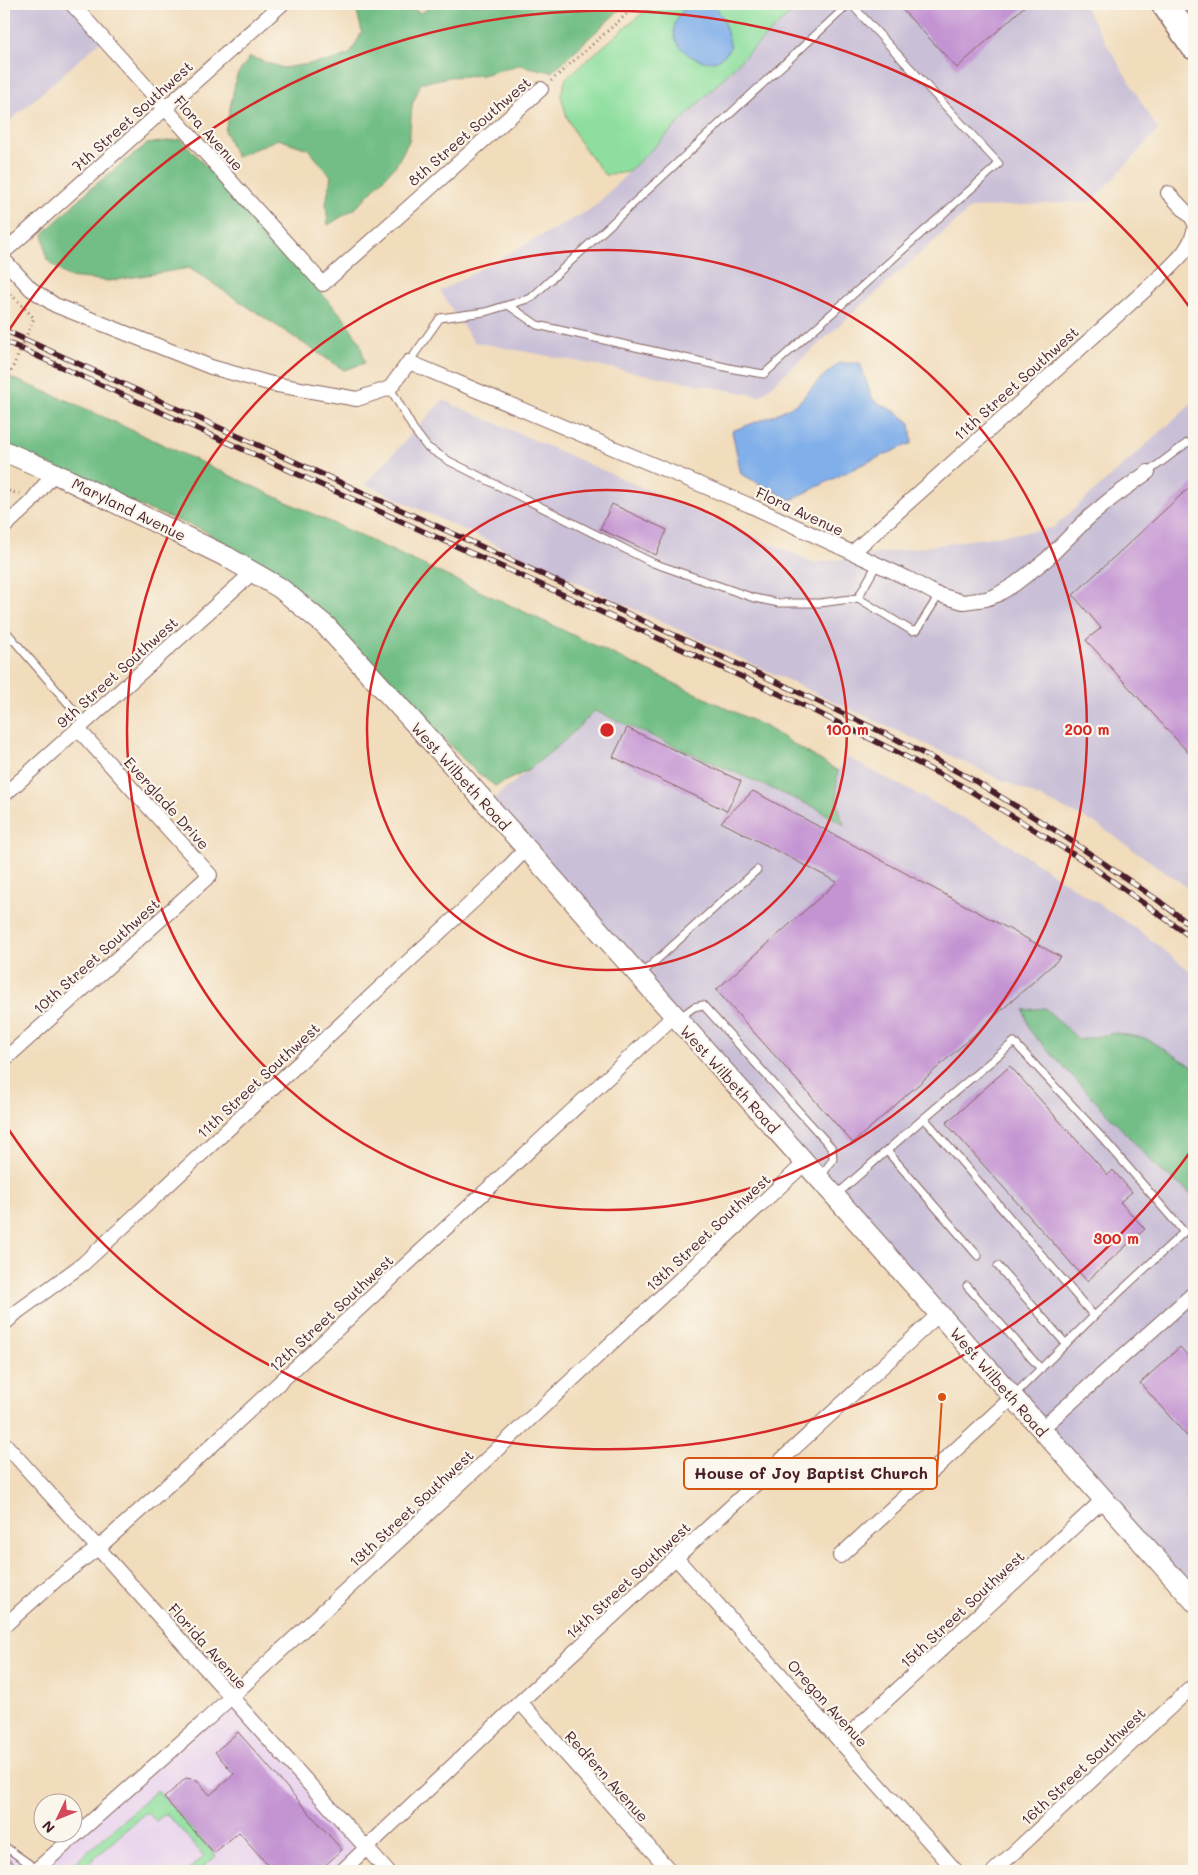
<svg xmlns="http://www.w3.org/2000/svg" width="1198" height="1875" font-family="Mali,sans-serif">
  <rect width="100%" height="100%" fill="#fbf7ec"/>
  <filter id="ink" filterUnits="userSpaceOnUse"><feTurbulence type="fractalNoise" baseFrequency=".02" numOctaves="2"/><feDisplacementMap in="SourceGraphic" scale="10" xChannelSelector="R" yChannelSelector="G"/><feConvolveMatrix kernelMatrix="1 2 1 2 8 2 1 2 1" color-interpolation-filters="sRGB"/></filter>
  <filter id="wash" filterUnits="userSpaceOnUse"><feTurbulence type="fractalNoise" baseFrequency=".0096" numOctaves="4" result="noise"/><feDisplacementMap in="SourceGraphic" scale="20" xChannelSelector="R" yChannelSelector="G"/><feGaussianBlur stdDeviation="1.12" result="paint"/><feColorMatrix in="noise" values="0 0 0 0 0 0 0 0 0 0 0 0 0 0 0 0 0 1.4 0 .05"/><feComposite in="paint" operator="in"/></filter>
  <g filter="url(#wash)">
    <rect width="100%" height="100%" fill="#f1dcbb"/>
    <path fill="#e8d2ee" d="M 231,1696 L 367,1849 L 342,1871 L 4,1871 L 4,1846 L 37,1869 Z"/>
    <path fill="#c9bfd7" d="M 4,4 L 72,4 L 103,39 L 4,126 Z
      M 801,4 L 1083,4 L 1158,130 L 1093,201 L 971,208 L 760,396 L 474,342 L 440,291 L 593,208 L 748,53 Z
      M 443,400 L 814,563 L 1053,528 L 1194,402 L 1194,892 L 1095,823 L 365,484 Z
      M 595,711 L 818,809 L 843,824 L 838,808 L 836,788 L 838,771 L 846,757 L 990,832 L 1141,932 L 1194,974 L 1194,1600 L 487,804 L 562,743 Z"/>
    <path fill="#8edf9f" stroke="#6c7f65" d="M 653,4 L 801,4 L 748,53 L 672,130 L 628,172 L 605,175 L 579,141 L 567,117 L 561,96 L 566,78 Z
      M 157,1790 L 216,1856 L 199,1871 L 188,1871 L 204,1856 L 166,1813 L 156,1821 L 146,1812 L 80,1871 L 66,1871 Z"/>
    <path fill="#72be86" stroke="#5e6e58" d="M 355,4 L 403,4 L 421,13 L 435,4 L 626,4 L 552,72 L 519,65 L 482,75 L 450,77 L 421,83 L 412,105 L 409,141 L 396,165 L 356,208 L 328,225 L 326,204 L 331,176 L 308,149 L 278,139 L 236,157 L 225,131 L 237,75 L 250,57 L 283,68 L 329,61 L 350,54 L 362,32 Z
      M 181,139 L 345,319 L 360,343 L 365,363 L 344,370 L 189,268 L 110,281 L 68,277 L 47,260 L 43,234 L 90,189 L 147,144 Z
      M 4,375 L 71,402 L 516,608 L 764,726 L 838,771 C 835,790 837,806 844,825 L 818,809 L 595,711 L 562,743 L 527,771 L 495,786 L 473,769 L 391,685 L 267,571 L 203,530 L 142,507 L 4,444 Z
      M 1045,1008 L 1079,1040 L 1115,1033 L 1145,1038 L 1194,1067 L 1194,1196 L 1160,1170 L 1030,1031 L 1024,1010 Z"/>
    <path fill="#80afea" stroke="#65678a" d="M 690,4 L 714,4 L 723,18 L 731,47 C 728,50 725,56 721,58 C 704,70 673,50 674,30 C 674,19 682,10 690,4 Z
      M 839,363 L 860,363 L 873,400 L 896,412 L 910,423 L 912,443 L 861,465 L 791,500 L 741,474 L 732,431 L 772,416 L 798,403 L 820,379 Z"/>
    <g id="blocks">
      <path fill="#c393d2" d="M 897,4 L 1027,4 L 957,68 Z
        M 1194,483 L 1194,759 L 1086,640 L 1101,628 L 1073,595 Z
        M 612,504 L 667,530 L 656,555 L 600,529 Z
        M 627,728 L 741,781 L 727,811 L 613,757 Z
        M 753,791 L 1061,957 L 853,1143 L 716,990 L 837,882 L 721,822 Z
        M 1010,1066 L 1108,1175 L 1113,1170 L 1132,1192 L 1120,1202 L 1145,1229 L 1087,1281 L 946,1123 Z
        M 1180,1347 L 1194,1363 L 1194,1444 L 1140,1383 Z
        M 238,1732 L 342,1850 L 319,1871 L 273,1871 L 239,1832 L 214,1853 L 164,1798 L 186,1778 L 197,1780 L 210,1795 L 234,1774 L 215,1752 Z
        M 4,1855 L 16,1866 L 11,1871 L 4,1871 Z"/>
    </g>
  </g>
  <g filter="url(#ink)">
    <use href="#blocks" fill-opacity="0" stroke="#84615d" stroke-width="1"/>
    <g fill="none" stroke-linecap="round" stroke-linejoin="round">
      <g stroke="#84615d" stroke-width="9">
        <path id="service" d="M 508,305 L 537,325 L 734,369 L 764,374 L 999,164 L 851,4
          M 409,362 L 440,318 L 485,312 L 531,298 L 849,4
          M 390,388 L 414,430 L 427,447 L 449,461 L 653,563 L 754,598 L 779,603 L 820,603 L 858,598
          M 1148,472 L 1187,443 L 1194,441
          M 877,564 L 858,598 L 912,631 L 917,630 L 939,595
          M 4,629 L 85,723
          M 641,974 L 757,870
          M 679,1018 L 694,1007 L 703,1005 L 832,1148 L 833,1159 L 820,1178
          M 924,1118 L 1094,1316
          M 887,1151 L 978,1256
          M 835,1196 L 924,1118 L 1014,1042 L 1107,1143 L 1184,1232 L 1094,1316 L 1013,1396
          M 998,1266 L 1066,1344
          M 967,1286 L 1041,1369
          M 4,1846 L 38,1870"/>
      </g>
      <g stroke="#84615d" stroke-width="16">
        <path id="minor" d="M 72,4 L 323,284 L 541,89
          M 1168,193 L 1193,219 L 1194,222
          M 4,252 L 282,4
          M 4,260 L 31,289 L 55,305 L 211,367 L 272,384 L 357,399 L 390,388 L 409,362 L 749,505 L 907,578 L 936,594 L 963,602 L 986,599 L 997,595 L 1015,584 L 1047,559 L 1088,518 L 1112,498 L 1148,472
          M 4,527 L 30,503 L 54,473
          M 852,553 L 1162,275 C 1175,262 1190,250 1194,231
          M 4,795 L 252,573
          M 4,1060 L 210,875 L 78,729
          M 4,1324 L 17,1312 L 83,1264 L 498,878 L 526,849
          M 1041,1429 L 1194,1293
          M 4,1443 L 387,1871
          M 840,1556 L 1013,1397
          M 676,1558 L 956,1871
          M 4,1626 L 56,1580 L 98,1548 L 208,1449 L 674,1016
          M 520,1702 L 670,1871
          M 841,1742 L 1104,1499
          M 35,1871 L 203,1723 L 805,1163
          M 342,1871 L 520,1702 L 939,1314
          M 994,1871 L 1194,1685"/>
      </g>
      <g stroke="#84615d" stroke-width="22">
        <path id="secondary" d="M 4,451 L 54,473 L 227,557 L 280,588 L 326,626 L 439,750 L 1194,1601"/>
      </g>
      <g stroke="#84615d" stroke-width="29">
        <path id="motorway" d="M 1165,4 L 1194,46"/>
      </g>
      <path stroke="#84615d" stroke-width="3" stroke-dasharray="1 4" stroke-linecap="butt" d="M 551,81 L 638,4
        M 4,490 L 20,494"/>
      <use href="#service" stroke="#fff" stroke-width="7"/>
      <use href="#minor" stroke="#fff" stroke-width="14"/>
      <use href="#secondary" stroke="#fff" stroke-width="20"/>
      <use href="#motorway" stroke="#fff" stroke-width="26"/>
      <g stroke="#4a1f2b" stroke-width="5.5">
        <path id="rail" d="M 4,330 L 465,539 L 794,690 L 896,739 L 975,781 L 1061,834 L 1159,901 L 1194,928
          M 4,341 L 588,606 L 790,699 L 891,749 L 962,786 L 1022,822 L 1084,861 L 1194,939"/>
      </g>
      <use href="#rail" stroke="#fbf7ec" stroke-width="4" stroke-dasharray="11" stroke-linecap="butt"/>
      <path stroke="#84615d" stroke-width="3" stroke-dasharray="1 4" stroke-linecap="butt" d="M 4,287 L 34,318 L 4,388"/>
    </g>
  </g>
  <g fill="none" stroke="#d62828" stroke-width="2.5">
    <circle cx="607" cy="730" r="240"/>
    <circle cx="607" cy="730" r="480"/>
    <path d="M1193 1148A720 720 0 0 1 7 1127M7 333A720 720 0 0 1 1193 312"/>
  </g>
  <g text-anchor="middle" dominant-baseline="central" stroke-width="4.5" stroke-linejoin="round" paint-order="stroke">
    <g font-size="15" fill="#4a1f2b" stroke="#fbf7ec">
      <text transform="translate(132 116) rotate(-42)">7th Street Southwest</text>
      <text transform="translate(469 131) rotate(-41)">8th Street Southwest</text>
      <text transform="translate(209 133) rotate(48)">Flora Avenue</text>
      <text transform="translate(1016 383) rotate(-42)">11th Street Southwest</text>
      <text transform="translate(129 509) rotate(26)">Maryland Avenue</text>
      <text transform="translate(800 511) rotate(25)">Flora Avenue</text>
      <text transform="translate(117 672) rotate(-42)">9th Street Southwest</text>
      <text transform="translate(461 776) rotate(48)">West Wilbeth Road</text>
      <text transform="translate(167 803) rotate(48)">Everglade Drive</text>
      <text transform="translate(96 956) rotate(-42)">10th Street Southwest</text>
      <text transform="translate(730 1079) rotate(48)">West Wilbeth Road</text>
      <text transform="translate(258 1080) rotate(-43)">11th Street Southwest</text>
      <text transform="translate(708 1232) rotate(-43)">13th Street Southwest</text>
      <text transform="translate(331 1313) rotate(-43)">12th Street Southwest</text>
      <text transform="translate(999 1382) rotate(49)">West Wilbeth Road</text>
      <text transform="translate(411 1508) rotate(-43)">13th Street Southwest</text>
      <text transform="translate(628 1580) rotate(-43)">14th Street Southwest</text>
      <text transform="translate(962 1609) rotate(-43)">15th Street Southwest</text>
      <text transform="translate(208 1646) rotate(48)">Florida Avenue</text>
      <text transform="translate(828 1703) rotate(48)">Oregon Avenue</text>
      <text transform="translate(1083 1766) rotate(-43)">16th Street Southwest</text>
      <text transform="translate(607 1776) rotate(48)">Redfern Avenue</text>
    </g>
  </g>
  <circle cx="607" cy="730" r="8" fill="#d62828" stroke="#fbf7ec" stroke-width="2.5"/>
  <g font-size="15" text-anchor="middle" font-weight="bold" fill="#d62828" stroke="#fbf7ec" stroke-width="4.5" stroke-linejoin="round" paint-order="stroke">
    <text x="847" y="735">100 m</text>
    <text x="1087" y="735">200 m</text>
    <text x="1116" y="1244">300 m</text>
  </g>
  <path fill="none" stroke="#d8530f" stroke-width="2" d="M942 1397L937 1474"/>
  <circle fill="#d8530f" stroke="#fbf7ec" stroke-width="2" cx="942" cy="1397" r="5"/>
  <rect fill="#fbf7ec" stroke="#d8530f" stroke-width="2" x="684" y="1458" width="253" height="31" rx="5"/>
  <g font-size="16" text-anchor="middle" font-weight="bold" fill="#4a1f2b">
    <text x="811" y="1479">House of Joy Baptist Church</text>
  </g>
  <rect width="1198" height="1875" fill="none" stroke="#fbf7ec" stroke-width="20"/>
  <g transform="translate(58 1818) rotate(227)"><circle r="24" fill="#fbf7ec" stroke="#b4a19f"/>
  <path d="M0-4L9 19L0 12L-9 19Z" fill="#d1495b"/>
  <text y="-8" font-size="14" font-weight="bold" text-anchor="middle" fill="#4a1f2b">N</text>
  </g>
</svg>
